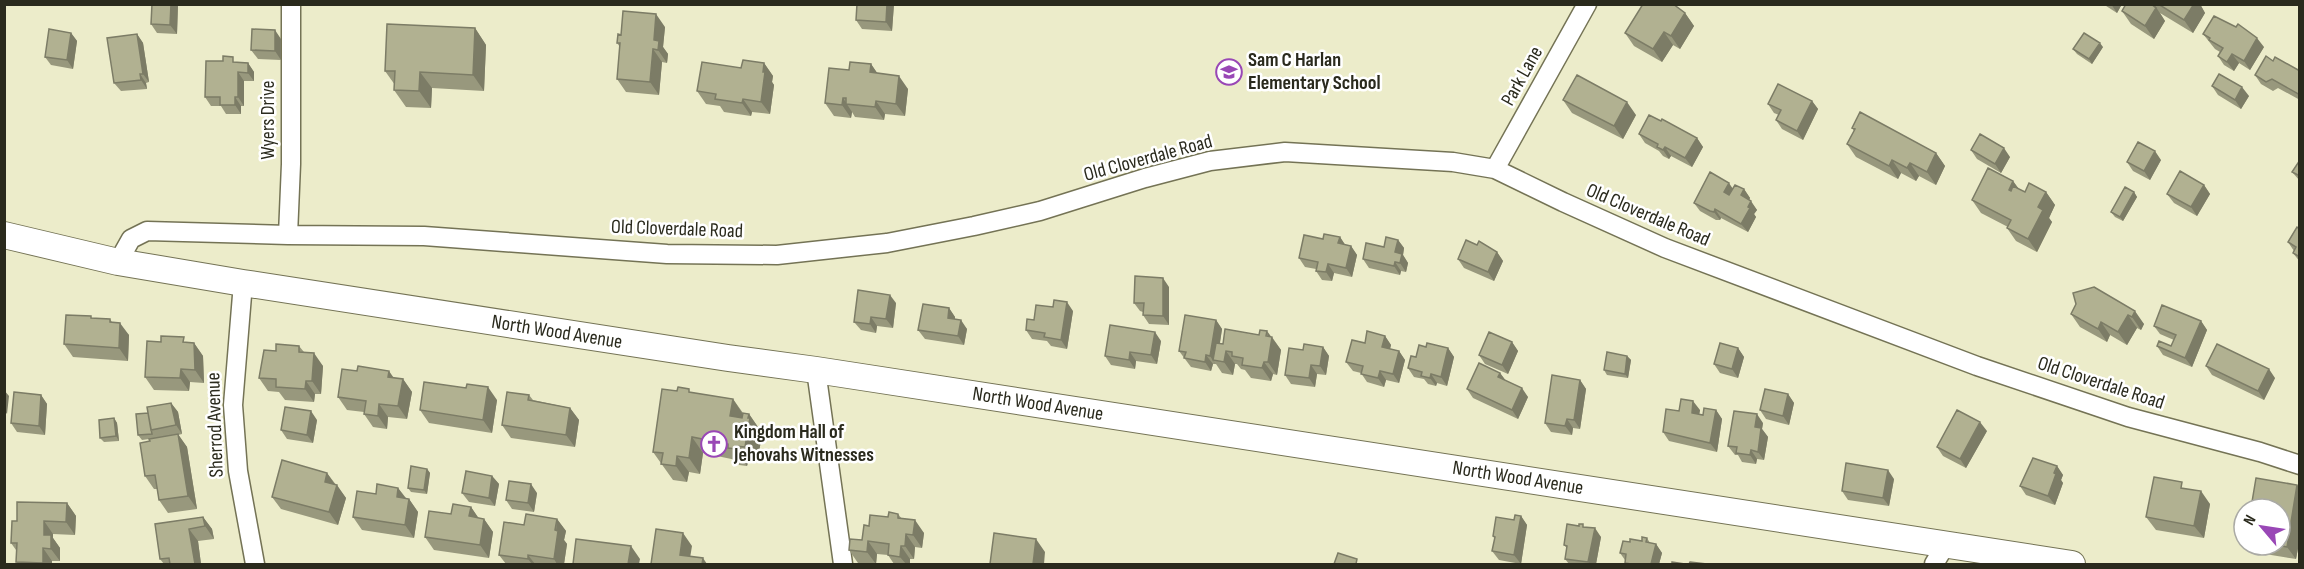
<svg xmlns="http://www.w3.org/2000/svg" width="2304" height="569" font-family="'Sofia Sans Condensed',sans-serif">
  <rect width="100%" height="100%" fill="#ececca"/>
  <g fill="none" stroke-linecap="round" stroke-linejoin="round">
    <g stroke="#747355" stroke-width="21">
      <path id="minor" d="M 1495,169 L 1587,4
        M 288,235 L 291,164 L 291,4
        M 118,262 L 131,239 L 147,231 L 288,235 L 424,236 L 667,254 L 777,255 L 887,243 L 974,226 L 1040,211 L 1145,178 L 1210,161 L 1285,152 L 1453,162 L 1495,169 L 1563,202 L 1665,248 L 1977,366 L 2128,417 L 2260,452 L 2300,465
        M 243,283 L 233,405 L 238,471 L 255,564
        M 816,370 L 843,564
        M 1934,564 L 1946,544"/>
    </g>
    <g stroke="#747355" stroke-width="28">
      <path id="secondary" d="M 4,235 L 118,262 L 243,283 L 728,358 L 816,370 L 2072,564"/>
    </g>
    <use href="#minor" stroke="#fff" stroke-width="18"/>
    <use href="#secondary" stroke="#fff" stroke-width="26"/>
  </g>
  <path fill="#98987d" d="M 152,4 L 178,4 L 177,34 L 157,33 L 151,24 Z
    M 894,4 L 892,31 L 862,29 L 856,20 Z
    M 2103,4 L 2122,4 L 2117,13 Z
    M 2126,4 L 2200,4 L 2205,13 L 2193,33 L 2160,13 L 2165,21 L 2154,39 L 2131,24 L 2122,11 Z
    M 1685,13 L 1694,26 L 1680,49 L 1673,45 L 1662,62 L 1634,46 L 1625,33 Z
    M 665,27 L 663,47 L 668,54 L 667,63 L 662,62 L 659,95 L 626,92 L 617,79 L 620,47 L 617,43 L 621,35 Z
    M 475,28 L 486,45 L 484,91 L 432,88 L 431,108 L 406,107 L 394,90 L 395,85 L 385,71 Z
    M 71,33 L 77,41 L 73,69 L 51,65 L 45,57 Z
    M 137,34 L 143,43 L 149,82 L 146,83 L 147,89 L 121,91 L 114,83 Z
    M 2203,34 L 2264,47 L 2250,70 L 2239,63 L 2234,71 L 2224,65 L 2218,56 L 2220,52 L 2215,49 Z
    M 281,39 L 281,60 L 258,59 L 251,50 Z
    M 2103,47 L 2092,64 L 2077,54 L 2073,49 Z
    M 2273,61 L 2300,71 L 2300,100 L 2278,88 L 2273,91 L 2261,84 L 2255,75 Z
    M 237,62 L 248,63 L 254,72 L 254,81 L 244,81 L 244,106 L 241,106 L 241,114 L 226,114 L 221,106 L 211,106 L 205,97 Z
    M 764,63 L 773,76 L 772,82 L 774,85 L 770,114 L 752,112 L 751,116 L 724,112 L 720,106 L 706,104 L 697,91 L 741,68 Z
    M 871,64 L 877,73 L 908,89 L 905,116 L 885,114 L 884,120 L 855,117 L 852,112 L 851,118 L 834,116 L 825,103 L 849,70 Z
    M 2212,86 L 2249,96 L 2241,109 L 2218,95 Z
    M 1563,100 L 1636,115 L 1623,139 L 1572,113 Z
    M 1812,101 L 1818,109 L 1803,140 L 1782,129 L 1776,120 L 1779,115 L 1774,113 L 1768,104 Z
    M 1661,121 L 1697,138 L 1703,147 L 1692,167 L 1671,156 L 1669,159 L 1663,156 L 1659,151 L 1645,143 L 1639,134 Z
    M 1852,128 L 1936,153 L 1945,166 L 1936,185 L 1919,176 L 1916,181 L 1901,173 L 1898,179 L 1856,157 L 1847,144 L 1854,131 Z
    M 1971,150 L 2010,157 L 2001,173 L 1977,159 Z
    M 2161,160 L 2150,180 L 2133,171 L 2127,162 Z
    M 2300,160 L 2300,181 L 2292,172 Z
    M 2013,181 L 2019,189 L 2025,192 L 2046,192 L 2055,205 L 2049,218 L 2052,222 L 2037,252 L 2016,241 L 2007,228 L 2008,227 L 1981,213 L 1972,200 Z
    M 2204,185 L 2210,194 L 2197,216 L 2174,203 L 2167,194 Z
    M 1733,188 L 1744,189 L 1750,198 L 1749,200 L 1757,210 L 1754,214 L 1756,217 L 1748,232 L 1721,218 L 1720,220 L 1716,220 L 1700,211 L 1694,203 Z
    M 2134,192 L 2137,197 L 2123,221 L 2115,217 L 2111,212 Z
    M 2300,229 L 2300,262 L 2293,253 L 2294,251 L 2288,242 Z
    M 1340,237 L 1345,245 L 1351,246 L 1357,255 L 1352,277 L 1334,273 L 1332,281 L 1322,280 L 1316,271 L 1316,269 L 1305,267 L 1299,258 L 1323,239 Z
    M 1398,240 L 1404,248 L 1403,255 L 1408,263 L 1406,272 L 1401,271 L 1400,275 L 1369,268 L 1363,259 Z
    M 1497,252 L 1503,261 L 1494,281 L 1464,268 L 1458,259 Z
    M 1169,287 L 1169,325 L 1149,324 L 1143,315 L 1143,312 L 1140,311 L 1134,303 Z
    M 2094,287 L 2144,324 L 2141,330 L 2137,328 L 2127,345 L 2110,335 L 2107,342 L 2080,327 L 2071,314 Z
    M 896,303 L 893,328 L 877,326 L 876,333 L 861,330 L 854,322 Z
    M 949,308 L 955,317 L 955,319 L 967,329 L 964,345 L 925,339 L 918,330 Z
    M 1073,311 L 1067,349 L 1051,346 L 1047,341 L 1032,339 L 1026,330 L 1034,320 Z
    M 110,319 L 112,322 L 129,335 L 128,361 L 73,357 L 64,344 Z
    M 1216,320 L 1222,329 L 1220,343 L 1223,344 L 1272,337 L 1281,350 L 1277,375 L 1273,374 L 1271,381 L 1251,378 L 1245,370 L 1241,369 L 1237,364 L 1235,364 L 1233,375 L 1222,373 L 1216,364 L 1213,364 L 1211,371 L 1191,367 L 1179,351 Z
    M 2201,321 L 2207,330 L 2192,367 L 2163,355 L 2157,346 L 2171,346 L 2174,340 L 2160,334 L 2154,326 Z
    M 1385,336 L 1391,345 L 1390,349 L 1399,351 L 1405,360 L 1399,383 L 1386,380 L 1384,387 L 1367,382 L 1361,373 L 1353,371 L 1346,362 L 1365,343 Z
    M 1161,341 L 1157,364 L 1136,361 L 1135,369 L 1111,365 L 1105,356 Z
    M 188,342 L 194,343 L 203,356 L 204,383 L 190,382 L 189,391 L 154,390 L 145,377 Z
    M 1512,342 L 1518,351 L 1508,374 L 1485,364 L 1479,355 Z
    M 299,346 L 304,352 L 323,366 L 321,394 L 315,394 L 314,402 L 285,400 L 279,392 L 268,391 L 259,378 L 276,351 Z
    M 1323,347 L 1329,356 L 1326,375 L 1317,374 L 1315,387 L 1291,384 L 1285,375 L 1303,350 Z
    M 1426,347 L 1448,348 L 1454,357 L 1447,386 L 1437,383 L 1436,386 L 1428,384 L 1424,379 L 1414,377 L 1408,368 L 1416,357 Z
    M 1738,348 L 1744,357 L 1738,378 L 1720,373 L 1714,364 Z
    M 1627,356 L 1631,360 L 1628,378 L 1607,375 L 1604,370 Z
    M 2206,366 L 2275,378 L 2264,400 L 2212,375 Z
    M 1500,373 L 1506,381 L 1528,397 L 1518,419 L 1473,398 L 1467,389 Z
    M 393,378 L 403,379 L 412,392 L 407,419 L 388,417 L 387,429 L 373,427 L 364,414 L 364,412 L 347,410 L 338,397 Z
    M 1580,380 L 1586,389 L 1580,429 L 1573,428 L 1572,435 L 1551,432 L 1545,423 Z
    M 692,393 L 733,399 L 743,413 L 749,414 L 760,430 L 760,432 L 762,435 L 757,463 L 748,462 L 747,466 L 739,465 L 736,460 L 703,453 L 700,474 L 689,472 L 687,482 L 673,480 L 653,452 Z
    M 1788,394 L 1794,403 L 1789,425 L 1766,419 L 1760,410 Z
    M 41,395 L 47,404 L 45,435 L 17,432 L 11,423 Z
    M 529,395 L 533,400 L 570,408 L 579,420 L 575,447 L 511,438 L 502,425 Z
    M 497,400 L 492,433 L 429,423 L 420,410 Z
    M 171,403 L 178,412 L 182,434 L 178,435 L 187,447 L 197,509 L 168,513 L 159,500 L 157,489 L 154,489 L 145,476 L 150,441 L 149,439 L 142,440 L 138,435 L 148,413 Z
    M 1700,410 L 1699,414 L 1703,415 L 1716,410 L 1722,419 L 1717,452 L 1669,441 L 1663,432 L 1679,411 Z
    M 114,418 L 117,423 L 119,441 L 104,442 L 100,438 Z
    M 317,420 L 313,443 L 287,439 L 281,430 Z
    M 1763,423 L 1762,429 L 1768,437 L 1764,460 L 1757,459 L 1756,464 L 1742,462 L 1738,455 L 1735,455 L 1728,446 Z
    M 1987,431 L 1966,468 L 1943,456 L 1937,447 Z
    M 2057,466 L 2063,475 L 2061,480 L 2063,483 L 2055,505 L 2026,495 L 2020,486 Z
    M 427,469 L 430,473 L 427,494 L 411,492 L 408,488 Z
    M 327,473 L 346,498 L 338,525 L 281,509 L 272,497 Z
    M 492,476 L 499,484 L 495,506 L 469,502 L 462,493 Z
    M 1894,479 L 1889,506 L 1848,500 L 1842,491 Z
    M 2297,485 L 2300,488 L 2300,538 L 2296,559 L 2265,554 L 2258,545 L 2280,545 L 2280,509 L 2257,509 L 2252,502 Z
    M 398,488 L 406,498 L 409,499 L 418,512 L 414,538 L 362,530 L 353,517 L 376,494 Z
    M 2187,489 L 2210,504 L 2204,538 L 2156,530 L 2146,517 Z
    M 537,493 L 534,512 L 512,509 L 506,500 Z
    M 67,503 L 76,516 L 75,535 L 53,534 L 53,538 L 60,548 L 60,561 L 52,561 L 52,564 L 18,564 L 16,562 L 16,550 L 11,543 L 17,521 Z
    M 471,507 L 478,518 L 484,519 L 493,532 L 489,558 L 434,550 L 425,537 L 451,514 Z
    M 898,514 L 902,519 L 924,533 L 922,548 L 915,547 L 914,559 L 910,559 L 910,564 L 894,564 L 888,555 L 877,554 L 876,564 L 858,563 L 849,550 L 862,540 L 869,526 Z
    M 1521,516 L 1527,525 L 1521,564 L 1499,560 L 1492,551 L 1495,539 L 1493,536 Z
    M 203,517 L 212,529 L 214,539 L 198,541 L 201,564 L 164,564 L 160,559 L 155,524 Z
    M 557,519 L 566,531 L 564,540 L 567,544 L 564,564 L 506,564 L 499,555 Z
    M 1585,527 L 1601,537 L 1596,564 L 1569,564 L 1565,559 L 1567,548 L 1564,545 Z
    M 1647,538 L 1650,543 L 1656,544 L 1662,553 L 1659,564 L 1625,564 L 1625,560 L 1620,553 L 1630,542 L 1642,541 Z"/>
  <path fill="#7c7c66" d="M 171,4 L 178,4 L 177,34 L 170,25 Z
    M 887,4 L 894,4 L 892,31 L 886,22 Z
    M 2111,4 L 2122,4 L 2117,13 Z
    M 2150,4 L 2154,4 L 2165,21 L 2154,39 L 2145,26 Z
    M 2194,4 L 2200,4 L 2205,13 L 2193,33 L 2184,20 Z
    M 1685,13 L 1694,26 L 1680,49 L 1671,36 Z
    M 656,14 L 665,27 L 663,47 L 668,54 L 667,63 L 658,50 L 654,40 Z
    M 475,28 L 486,45 L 484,91 L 473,75 Z
    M 275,30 L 281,39 L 281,60 L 275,51 Z
    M 1664,32 L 1673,45 L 1662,62 L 1653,49 Z
    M 71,33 L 77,41 L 73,69 L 67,60 Z
    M 137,34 L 143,43 L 149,82 L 143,74 Z
    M 2257,38 L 2264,47 L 2250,70 L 2244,61 Z
    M 2100,43 L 2103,47 L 2092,64 L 2089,59 Z
    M 653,49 L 662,62 L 659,95 L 650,82 Z
    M 2232,54 L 2239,63 L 2234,71 L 2227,62 Z
    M 248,63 L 254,72 L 254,81 L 248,73 Z
    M 764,63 L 773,76 L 772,82 L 774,85 L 770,114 L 761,102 Z
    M 871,64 L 880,77 L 870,72 Z
    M 238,72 L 244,81 L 244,106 L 238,97 Z
    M 420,72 L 432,88 L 431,108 L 419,91 Z
    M 140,74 L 146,83 L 147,89 L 141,80 Z
    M 899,76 L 908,89 L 905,116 L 896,104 Z
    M 2242,87 L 2249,96 L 2241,109 L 2235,100 Z
    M 235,97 L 241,106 L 241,114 L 235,105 Z
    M 843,98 L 852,112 L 851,118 L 842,105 Z
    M 743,99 L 752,112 L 751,116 L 742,103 Z
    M 876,101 L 885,114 L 884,120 L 875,107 Z
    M 1812,101 L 1818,109 L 1803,140 L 1797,131 Z
    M 1627,102 L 1636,115 L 1623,139 L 1614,126 Z
    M 1697,138 L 1703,147 L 1692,167 L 1685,158 Z
    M 1665,147 L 1671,156 L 1669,159 L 1663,150 Z
    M 2004,148 L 2010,157 L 2001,173 L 1995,164 Z
    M 2155,151 L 2161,160 L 2150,180 L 2144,171 Z
    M 1936,153 L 1945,166 L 1936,185 L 1927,172 Z
    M 1892,160 L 1901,173 L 1898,179 L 1889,166 Z
    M 1910,163 L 1919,176 L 1916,181 L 1907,168 Z
    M 2013,181 L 2022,194 L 2018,203 L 2009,190 Z
    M 1729,183 L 1735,192 L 1730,201 L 1724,192 Z
    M 2204,185 L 2210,194 L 2197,216 L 2191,207 Z
    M 1744,189 L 1750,198 L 1747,204 L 1741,195 Z
    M 2046,192 L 2055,205 L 2049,218 L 2052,222 L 2037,252 L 2028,239 L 2038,207 Z
    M 2134,192 L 2137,197 L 2123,221 L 2120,217 Z
    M 1751,201 L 1757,210 L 1754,214 L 1756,217 L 1748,232 L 1741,224 Z
    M 1715,209 L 1721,218 L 1720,220 L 1714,212 Z
    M 1340,237 L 1346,246 L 1338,243 Z
    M 1398,240 L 1404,248 L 1403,255 L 1408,263 L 1406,272 L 1400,263 L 1395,252 Z
    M 1351,246 L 1357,255 L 1352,277 L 1346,268 Z
    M 1497,252 L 1503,261 L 1494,281 L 1488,272 Z
    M 1395,262 L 1401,271 L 1400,275 L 1394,266 Z
    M 1328,264 L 1334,273 L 1332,281 L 1326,272 Z
    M 1163,278 L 1169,287 L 1169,325 L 1163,316 Z
    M 890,295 L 896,303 L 893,328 L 886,319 Z
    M 1067,302 L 1073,311 L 1067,349 L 1061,340 Z
    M 949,308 L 955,317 L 954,327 L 948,318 Z
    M 2135,311 L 2144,324 L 2141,330 L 2132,317 Z
    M 2128,315 L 2137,328 L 2127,345 L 2118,332 Z
    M 871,317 L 877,326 L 876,333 L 870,324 Z
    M 961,320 L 967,329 L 964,345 L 958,336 Z
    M 1216,320 L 1222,329 L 1217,361 L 1213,360 L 1216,365 L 1210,356 Z
    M 2201,321 L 2207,330 L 2192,367 L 2185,358 Z
    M 2101,322 L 2110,335 L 2107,342 L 2098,329 Z
    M 120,323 L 129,335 L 128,361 L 119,348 Z
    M 1267,331 L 1281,350 L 1277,375 L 1268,362 Z
    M 1155,332 L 1161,341 L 1157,364 L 1151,355 Z
    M 1385,336 L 1391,345 L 1388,356 L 1382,347 Z
    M 1512,342 L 1518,351 L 1508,374 L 1502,365 Z
    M 194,343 L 203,356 L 204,383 L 195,370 Z
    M 1323,347 L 1329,356 L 1326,375 L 1320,366 Z
    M 1448,348 L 1454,357 L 1447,386 L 1441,377 Z
    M 1738,348 L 1744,357 L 1738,378 L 1732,369 Z
    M 1226,351 L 1235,364 L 1233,375 L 1224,362 Z
    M 1399,351 L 1405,360 L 1399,383 L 1393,374 Z
    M 1130,352 L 1136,361 L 1135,369 L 1129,360 Z
    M 314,353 L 323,366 L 321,394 L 312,381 Z
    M 1206,355 L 1213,364 L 1211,371 L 1205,362 Z
    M 1627,356 L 1631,360 L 1628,378 L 1625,374 Z
    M 1264,362 L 1273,374 L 1271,381 L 1262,368 Z
    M 1311,365 L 1317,374 L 1315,387 L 1309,378 Z
    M 181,369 L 190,382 L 189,391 L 180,378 Z
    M 2269,369 L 2275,378 L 2264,400 L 2258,391 Z
    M 389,371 L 398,384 L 388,377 Z
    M 1380,371 L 1386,380 L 1384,387 L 1378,378 Z
    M 1500,373 L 1506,381 L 1498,377 Z
    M 1431,374 L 1437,383 L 1436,386 L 1430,378 Z
    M 403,379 L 412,392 L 407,419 L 398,406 Z
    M 1580,380 L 1586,389 L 1580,429 L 1574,420 Z
    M 306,381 L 315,394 L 314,402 L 305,389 Z
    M 488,387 L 497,400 L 492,433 L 483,420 Z
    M 1522,388 L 1528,397 L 1518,419 L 1512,410 Z
    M 4,390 L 9,396 L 7,414 L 4,410 Z
    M 1788,394 L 1794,403 L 1789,425 L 1783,416 Z
    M 41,395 L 47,404 L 45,435 L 39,426 Z
    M 733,399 L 744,416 L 742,432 L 730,416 Z
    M 1693,401 L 1700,410 L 1698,422 L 1692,413 Z
    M 171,403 L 178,412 L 182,434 L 176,425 Z
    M 379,404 L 388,417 L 387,429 L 378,416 Z
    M 570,408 L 579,420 L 575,447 L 566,435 Z
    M 1716,410 L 1722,419 L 1717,452 L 1710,443 Z
    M 311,411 L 317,420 L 313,443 L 307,435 Z
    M 749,414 L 760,430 L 760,432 L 762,435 L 757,463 L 745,447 Z
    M 1757,414 L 1763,423 L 1762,429 L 1768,437 L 1764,460 L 1758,452 L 1755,427 Z
    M 114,418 L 117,423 L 119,441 L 116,436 Z
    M 1567,419 L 1573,428 L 1572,435 L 1565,426 Z
    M 1980,422 L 1987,431 L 1966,468 L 1960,459 Z
    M 178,434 L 187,447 L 197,509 L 188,496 Z
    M 692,437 L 703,453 L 700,474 L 689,458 Z
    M 736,446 L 748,462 L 747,466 L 736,449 Z
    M 1751,450 L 1757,459 L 1756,464 L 1750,455 Z
    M 677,456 L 689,472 L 687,482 L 676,466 Z
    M 2057,466 L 2063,475 L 2061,480 L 2063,483 L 2055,505 L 2048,496 Z
    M 427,469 L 430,473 L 427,494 L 424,490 Z
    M 1888,470 L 1894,479 L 1889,506 L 1883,498 Z
    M 327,473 L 336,486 L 325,482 Z
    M 492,476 L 499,484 L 495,506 L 489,498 Z
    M 531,484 L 537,493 L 534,512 L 528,503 Z
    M 337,485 L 346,498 L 338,525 L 329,512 Z
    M 2297,485 L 2300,488 L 2300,538 L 2296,559 L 2287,547 Z
    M 398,488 L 407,500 L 397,497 Z
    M 2201,491 L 2210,504 L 2204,538 L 2194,526 Z
    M 409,499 L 418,512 L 414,538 L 405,525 Z
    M 67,503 L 76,516 L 75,535 L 66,522 Z
    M 471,507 L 480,520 L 469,516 Z
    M 1521,516 L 1527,525 L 1521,564 L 1514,555 Z
    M 203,517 L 212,529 L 214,539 L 205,526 Z
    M 484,519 L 493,532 L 489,558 L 480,545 Z
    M 557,519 L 566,531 L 564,540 L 567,544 L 564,564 L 557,564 L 554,559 Z
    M 915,520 L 924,533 L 922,548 L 913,535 Z
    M 44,521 L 53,534 L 53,538 L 60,548 L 60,561 L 51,549 L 44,535 Z
    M 1595,528 L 1601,537 L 1596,564 L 1590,564 L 1588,562 Z
    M 189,529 L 198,541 L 201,564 L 195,564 Z
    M 683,533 L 692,546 L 689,564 L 680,555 Z
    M 906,534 L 915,547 L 914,559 L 905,546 Z
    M 1036,539 L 1045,552 L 1044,564 L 1033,564 Z
    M 868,541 L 877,554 L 876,564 L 867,552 Z
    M 1656,544 L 1662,553 L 1659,564 L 1651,564 Z
    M 631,546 L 640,559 L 639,564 L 628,564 Z
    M 901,546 L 910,559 L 910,564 L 906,564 L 900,557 Z
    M 43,548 L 52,561 L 52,564 L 44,564 L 43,563 Z
    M 528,555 L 535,564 L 532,564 L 528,559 Z
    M 703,558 L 707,564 L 702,564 Z"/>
  <path fill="#b1b191" stroke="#7c7c66" stroke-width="1.5" d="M 152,4 L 171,4 L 170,25 L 151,24 Z
    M 857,4 L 887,4 L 886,22 L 856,20 Z
    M 1643,4 L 1673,4 L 1685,13 L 1671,36 L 1664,32 L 1653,49 L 1625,33 Z
    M 2126,4 L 2151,4 L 2156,8 L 2145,26 L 2122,11 Z
    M 2158,4 L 2194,4 L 2184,20 Z
    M 623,11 L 656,14 L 654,40 L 659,41 L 658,50 L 653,49 L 650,82 L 617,79 L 620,43 L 617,43 L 618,34 L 621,35 Z
    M 2214,16 L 2236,27 L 2238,24 L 2257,38 L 2244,61 L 2232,54 L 2227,62 L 2218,56 L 2223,48 L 2209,40 L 2210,38 L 2203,34 Z
    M 387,24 L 475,28 L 473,75 L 420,72 L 419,91 L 394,90 L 395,71 L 385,71 Z
    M 49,29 L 71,33 L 67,60 L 45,57 Z
    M 252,29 L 275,30 L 275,51 L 251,50 Z
    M 2084,33 L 2100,43 L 2089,59 L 2073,49 Z
    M 137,34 L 143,74 L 140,74 L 141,80 L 114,83 L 107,38 Z
    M 223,56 L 233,57 L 233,62 L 248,63 L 248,73 L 238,72 L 238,97 L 235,97 L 235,105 L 220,105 L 220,97 L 205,97 L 206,61 L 223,61 Z
    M 2266,56 L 2273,61 L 2275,57 L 2300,71 L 2300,95 L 2272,79 L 2266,82 L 2255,75 Z
    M 743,60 L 764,63 L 763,72 L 765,72 L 761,102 L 743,99 L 742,103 L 715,99 L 716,94 L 697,91 L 702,62 L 741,68 Z
    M 850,62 L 871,64 L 870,72 L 899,76 L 896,104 L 876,101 L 875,107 L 846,104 L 846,98 L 843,98 L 842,105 L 825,103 L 829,68 L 849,70 Z
    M 2219,74 L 2242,87 L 2235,100 L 2212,86 Z
    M 1577,75 L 1627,102 L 1614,126 L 1563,100 Z
    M 1778,84 L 1812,101 L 1797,131 L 1776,120 L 1781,110 L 1768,104 Z
    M 1860,112 L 1936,153 L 1927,172 L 1910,163 L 1907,168 L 1892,160 L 1889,166 L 1847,144 L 1855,129 L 1852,128 Z
    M 1649,115 L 1661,121 L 1662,119 L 1697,138 L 1685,158 L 1665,147 L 1663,150 L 1657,147 L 1658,144 L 1639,134 Z
    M 1980,134 L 2004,148 L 1995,164 L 1971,150 Z
    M 2138,142 L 2155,151 L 2144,171 L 2127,162 Z
    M 2300,160 L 2300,176 L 2292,172 Z
    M 1988,168 L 2013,181 L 2009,190 L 2011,191 L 2013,186 L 2025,192 L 2029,183 L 2046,192 L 2038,207 L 2043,210 L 2028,239 L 2007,228 L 2011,220 L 1972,200 Z
    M 2180,171 L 2204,185 L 2191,207 L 2167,194 Z
    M 1710,172 L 1729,183 L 1724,192 L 1729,195 L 1735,185 L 1744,189 L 1741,195 L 1751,201 L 1748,207 L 1750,208 L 1741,224 L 1715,209 L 1714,212 L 1710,211 L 1694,203 Z
    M 2125,187 L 2134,192 L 2120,217 L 2111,212 Z
    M 2297,227 L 2300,229 L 2300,257 L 2293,253 L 2296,247 L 2288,242 Z
    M 1324,234 L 1340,237 L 1338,243 L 1351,246 L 1346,268 L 1328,264 L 1326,272 L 1316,271 L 1318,262 L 1299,258 L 1304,235 L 1323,239 Z
    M 1386,237 L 1398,240 L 1395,252 L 1402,254 L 1400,263 L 1395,262 L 1394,266 L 1363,259 L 1366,243 L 1384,247 Z
    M 1466,240 L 1477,245 L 1479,241 L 1497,252 L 1488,272 L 1458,259 Z
    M 1135,276 L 1163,278 L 1163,316 L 1143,315 L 1144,303 L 1134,303 Z
    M 2094,287 L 2135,311 L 2132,317 L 2128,315 L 2118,332 L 2101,322 L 2098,329 L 2071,314 L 2076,304 L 2073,293 Z
    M 858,290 L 890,295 L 886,319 L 871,317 L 870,324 L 854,322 Z
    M 1054,300 L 1067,302 L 1061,340 L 1044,337 L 1045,333 L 1026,330 L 1027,319 L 1034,320 L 1036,305 L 1053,307 Z
    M 923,304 L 949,308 L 948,318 L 961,320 L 958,336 L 918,330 Z
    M 2162,305 L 2201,321 L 2185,358 L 2157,346 L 2159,341 L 2171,346 L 2176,335 L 2154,326 Z
    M 66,315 L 91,316 L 91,318 L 110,319 L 110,322 L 120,323 L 119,348 L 64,344 Z
    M 1185,315 L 1216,320 L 1210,356 L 1206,355 L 1205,362 L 1184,358 L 1186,352 L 1179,351 Z
    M 1110,325 L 1155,332 L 1151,355 L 1130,352 L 1129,360 L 1105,356 Z
    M 1225,329 L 1259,335 L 1260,330 L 1267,331 L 1266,336 L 1272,337 L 1268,362 L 1264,362 L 1262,368 L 1242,365 L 1243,358 L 1232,356 L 1232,352 L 1226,351 L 1224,362 L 1213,360 L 1216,343 L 1223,344 Z
    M 1367,331 L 1385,336 L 1382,347 L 1399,351 L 1393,374 L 1380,371 L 1378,378 L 1361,374 L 1363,366 L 1346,362 L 1352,340 L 1365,343 Z
    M 1489,332 L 1512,342 L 1502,365 L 1479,355 Z
    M 161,336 L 184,337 L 183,342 L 194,343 L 195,370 L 181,369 L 180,378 L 145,377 L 147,341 L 161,342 Z
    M 1427,343 L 1448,348 L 1441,377 L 1431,374 L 1430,378 L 1421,376 L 1422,372 L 1408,368 L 1411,356 L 1416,357 L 1419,345 L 1426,347 Z
    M 1720,343 L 1738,348 L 1732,369 L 1714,364 Z
    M 276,344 L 299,346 L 299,352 L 314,353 L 312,381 L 306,381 L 305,389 L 276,387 L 276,379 L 259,378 L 264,350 L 276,351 Z
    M 1304,344 L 1323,347 L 1320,366 L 1311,365 L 1309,378 L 1285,375 L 1289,348 L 1303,350 Z
    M 2217,344 L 2269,369 L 2258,391 L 2206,366 Z
    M 1607,352 L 1627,356 L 1625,374 L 1604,370 Z
    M 1479,363 L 1500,373 L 1498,377 L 1522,388 L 1512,410 L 1467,389 Z
    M 358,366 L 389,371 L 388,377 L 403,379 L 398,406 L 379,404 L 378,416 L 364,414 L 366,401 L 338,397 L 342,369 L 357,371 Z
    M 1552,375 L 1580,380 L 1574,420 L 1567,419 L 1565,426 L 1545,423 Z
    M 424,382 L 466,388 L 467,384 L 488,387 L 483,420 L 420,410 Z
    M 678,387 L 689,389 L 689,392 L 733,399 L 730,416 L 742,418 L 743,413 L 749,414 L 748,418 L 750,418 L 745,447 L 736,446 L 736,449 L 728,448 L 728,444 L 692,437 L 689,458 L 677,456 L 676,466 L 661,464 L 663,453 L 653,452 L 662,389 L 677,391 Z
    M 1765,389 L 1788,394 L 1783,416 L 1760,410 Z
    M 14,392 L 41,395 L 39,426 L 11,423 Z
    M 507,392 L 529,395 L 528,400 L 570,408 L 566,435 L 502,425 Z
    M 1681,399 L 1693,401 L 1692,413 L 1703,415 L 1704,408 L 1716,410 L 1710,443 L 1663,432 L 1666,409 L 1679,411 Z
    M 171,403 L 176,425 L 151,430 L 147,407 Z
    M 285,407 L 311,411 L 307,435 L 281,430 Z
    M 1957,410 L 1980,422 L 1960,459 L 1937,447 Z
    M 1734,411 L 1757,414 L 1755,427 L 1761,428 L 1758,452 L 1751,450 L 1750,455 L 1736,453 L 1737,447 L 1728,446 Z
    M 148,413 L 152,434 L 138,435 L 136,414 Z
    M 114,418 L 116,436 L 100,438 L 99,420 Z
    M 178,434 L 188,496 L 159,500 L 155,475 L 145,476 L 140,443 L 150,441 L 149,439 Z
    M 2033,458 L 2057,466 L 2054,473 L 2056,474 L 2048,496 L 2020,486 Z
    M 282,460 L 327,473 L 325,482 L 337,485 L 329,512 L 272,497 Z
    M 1846,463 L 1888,470 L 1883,498 L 1842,491 Z
    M 411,466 L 427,469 L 424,490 L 408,488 Z
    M 466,471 L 492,476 L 489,498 L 462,493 Z
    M 2154,477 L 2182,482 L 2181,488 L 2201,491 L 2194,526 L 2146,517 Z
    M 2256,478 L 2297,485 L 2287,547 L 2278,545 L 2280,545 L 2280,509 L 2261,509 L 2262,504 L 2252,502 Z
    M 509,481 L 531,484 L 528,503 L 506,500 Z
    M 377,484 L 398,488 L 397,497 L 409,499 L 405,525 L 353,517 L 357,491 L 376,494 Z
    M 17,502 L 67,503 L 66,522 L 44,521 L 44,535 L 51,535 L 51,549 L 43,548 L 43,563 L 16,562 L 17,543 L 11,543 L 12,521 L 17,521 Z
    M 453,504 L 471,507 L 469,516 L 484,519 L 480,545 L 425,537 L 429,511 L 451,514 Z
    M 889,512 L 898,514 L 898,518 L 915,520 L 913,535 L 906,534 L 905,546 L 901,546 L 900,557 L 888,555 L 889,544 L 868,541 L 867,552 L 849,550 L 850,539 L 862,540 L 864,525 L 869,526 L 870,515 L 888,517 Z
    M 526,514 L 557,519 L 555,530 L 558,531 L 554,559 L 528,555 L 528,559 L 499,555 L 504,522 L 524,525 Z
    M 1515,515 L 1521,516 L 1514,555 L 1492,551 L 1495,537 L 1493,536 L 1496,517 L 1514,520 Z
    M 203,517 L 205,526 L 189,529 L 195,564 L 170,564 L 169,558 L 160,559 L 155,524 Z
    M 1567,524 L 1579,526 L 1579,524 L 1583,524 L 1583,527 L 1595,528 L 1588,562 L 1565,559 L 1567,546 L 1564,545 Z
    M 656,529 L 683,533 L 680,555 L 703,558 L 702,564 L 651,564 Z
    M 994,533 L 1036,539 L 1033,564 L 990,564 Z
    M 1642,537 L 1647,538 L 1646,542 L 1656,544 L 1651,564 L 1631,564 L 1625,563 L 1626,554 L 1620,553 L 1623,541 L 1630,542 L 1630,539 L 1642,541 Z
    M 576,539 L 631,546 L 628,564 L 573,564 Z
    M 1338,553 L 1357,559 L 1356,564 L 1334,564 Z
    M 1672,562 L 1685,564 L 1672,564 Z
    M 1690,562 L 1707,564 L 1689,564 Z"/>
  <defs>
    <g id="school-ring" transform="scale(1.35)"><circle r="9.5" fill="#fff" stroke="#9947b6" stroke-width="1.5"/><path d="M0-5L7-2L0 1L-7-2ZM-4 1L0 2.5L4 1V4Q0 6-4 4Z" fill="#9947b6"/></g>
    <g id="church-ring" transform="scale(1.35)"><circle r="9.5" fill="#fff" stroke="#9947b6" stroke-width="1.5"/><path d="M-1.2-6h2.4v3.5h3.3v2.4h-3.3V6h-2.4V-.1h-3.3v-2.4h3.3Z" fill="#9947b6"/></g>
  </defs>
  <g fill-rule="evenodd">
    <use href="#school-ring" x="1229" y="72"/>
    <use href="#church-ring" x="714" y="444"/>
  </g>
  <g text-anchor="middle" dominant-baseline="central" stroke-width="5" stroke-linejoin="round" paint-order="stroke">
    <g font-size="20" font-weight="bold" fill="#2a2a1d" stroke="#fff" text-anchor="start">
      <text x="1248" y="60">Sam C Harlan<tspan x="1248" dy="23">Elementary School</tspan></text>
      <text x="734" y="432">Kingdom Hall of<tspan x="734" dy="23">Jehovahs Witnesses</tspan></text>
    </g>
    <g font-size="20" fill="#2a2a1d" stroke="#fff">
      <text transform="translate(1522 76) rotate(-61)">Park Lane</text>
      <text transform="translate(268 120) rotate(-90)">Wyers Drive</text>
      <text transform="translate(1148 158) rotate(-15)">Old Cloverdale Road</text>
      <text transform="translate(1648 215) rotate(23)">Old Cloverdale Road</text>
      <text transform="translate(677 229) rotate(2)">Old Cloverdale Road</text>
      <text transform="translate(557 332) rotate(9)">North Wood Avenue</text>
      <text transform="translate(2101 383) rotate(18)">Old Cloverdale Road</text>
      <text transform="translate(1038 404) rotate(9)">North Wood Avenue</text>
      <text transform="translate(215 425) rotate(-92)">Sherrod Avenue</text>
      <text transform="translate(1518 478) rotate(9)">North Wood Avenue</text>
    </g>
  </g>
  <rect width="2304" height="569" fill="none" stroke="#2a2a1d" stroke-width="12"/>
  <g transform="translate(2262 527) rotate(299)"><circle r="28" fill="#ffffff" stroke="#aaaaa5" stroke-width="1.5"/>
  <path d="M0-4.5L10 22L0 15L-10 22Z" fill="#9947b6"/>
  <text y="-9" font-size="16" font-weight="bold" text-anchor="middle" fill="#2a2a1d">N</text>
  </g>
</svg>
